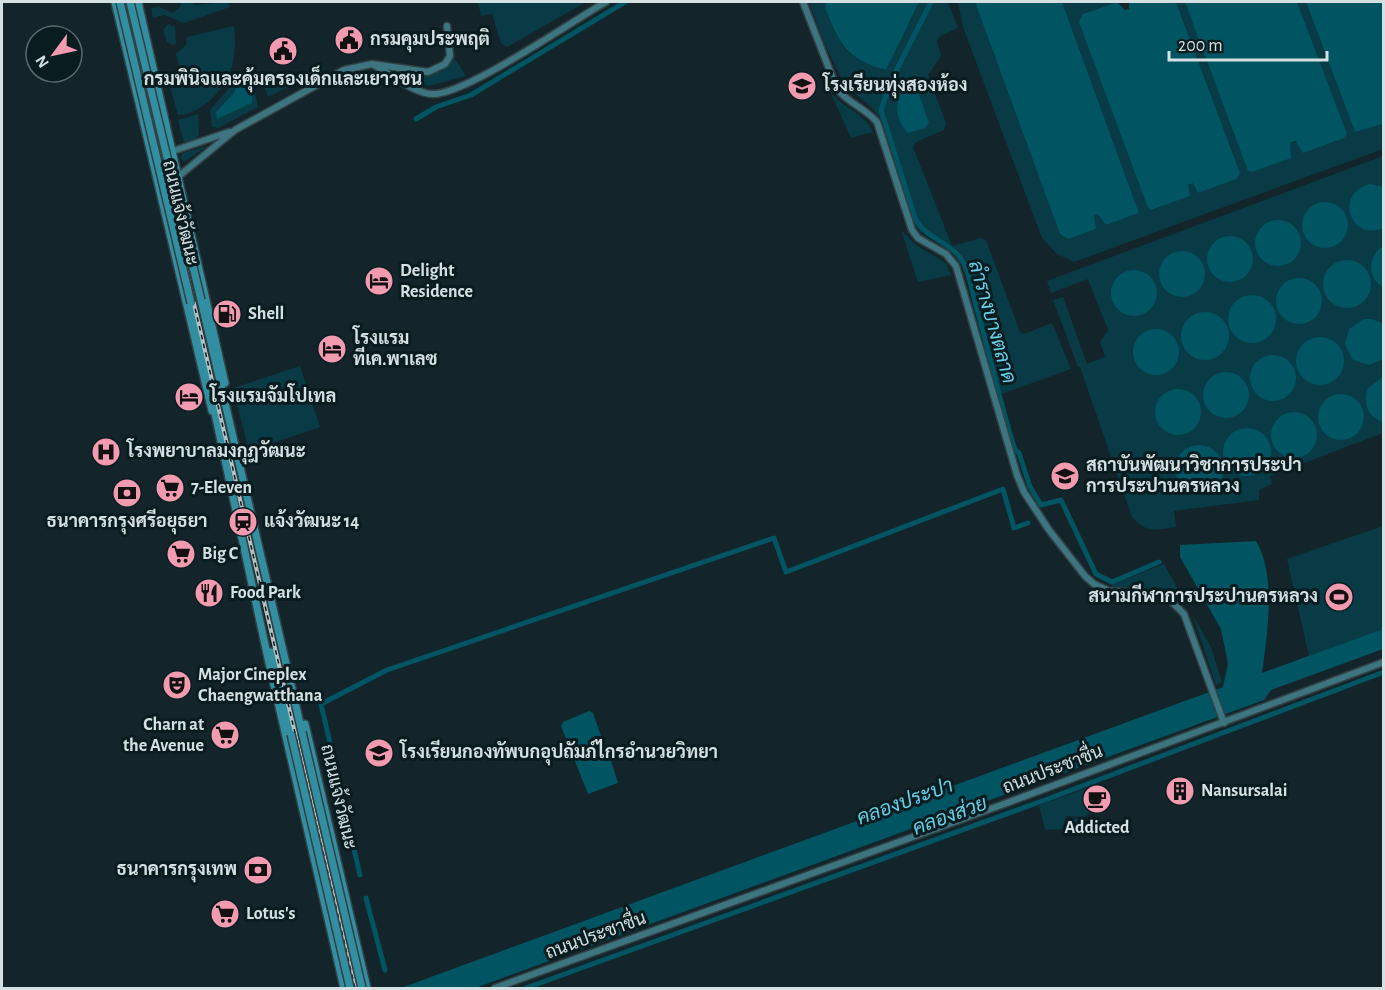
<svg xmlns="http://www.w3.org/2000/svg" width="1385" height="990" font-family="'Alegreya Sans',Sarabun,sans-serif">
  <rect width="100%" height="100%" fill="#13252a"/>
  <path fill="#083b45" d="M 181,2 L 192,2 L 194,5 L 228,2 L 230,7 L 184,23 L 164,15 L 153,18 L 151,8 L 159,7 L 173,13 L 180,7 Z
    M 478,2 L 586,2 L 507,47 L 501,43 L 492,14 L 481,16 Z
    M 809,2 L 827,2 C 825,10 828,16 832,24 C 845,56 854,59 885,70 L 919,2 L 948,2 L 958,28 L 940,36 L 937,41 L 941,56 L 928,75 L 946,123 L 944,130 L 916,142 L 913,147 L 952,246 L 981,238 L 986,240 L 1020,332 L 1024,334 L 1052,323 L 1071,369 L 1001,394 L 988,342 L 984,342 C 977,315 974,274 954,253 C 943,242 927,240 916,227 L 884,123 L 871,107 L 845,85 L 824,43 Z
    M 958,2 L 977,2 L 976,5 L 1060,233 L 1068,239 L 1094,216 L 1099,214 L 1106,225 L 1139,213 L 1062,2 L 1117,2 L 1083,14 L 1148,208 L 1151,210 L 1189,196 L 1187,185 L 1193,182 L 1198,193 L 1240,173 L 1176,2 L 1185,2 L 1290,143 L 1347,135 L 1297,2 L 1306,2 L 1355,132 L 1383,124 L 1383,149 L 1074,262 L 1057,254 L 1042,238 L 963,27 Z
    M 168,24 L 175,27 L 176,43 L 173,45 L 167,42 L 163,30 Z
    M 234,26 C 238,58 231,85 204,105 C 196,111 188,115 178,115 L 167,77 L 180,70 L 176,54 L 186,45 L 187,37 Z
    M 455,59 L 466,76 L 428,86 L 396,70 L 431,73 L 441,71 Z
    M 327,67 L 268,97 L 262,82 Z
    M 244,75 L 248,76 L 254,86 L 258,107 L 218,128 L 212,127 L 210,110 L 238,78 Z
    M 830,91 C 842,108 865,113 873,132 L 851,138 Z
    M 198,114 L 199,135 L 194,140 L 184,143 L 178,120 Z
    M 207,146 L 184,162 L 180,157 L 183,153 Z
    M 1383,156 L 1383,433 L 1270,476 L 1272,484 L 1259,490 L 1259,500 L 1174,511 L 1176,527 C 1157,530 1145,533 1132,517 L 1080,367 L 1078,367 L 1053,300 L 1063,297 L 1087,364 L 1105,357 L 1100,342 L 1108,330 L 1088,279 L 1051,293 L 1047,281 Z
    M 901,230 L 916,245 L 946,263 L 951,275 L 918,282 Z
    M 300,366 L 320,427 L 249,451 L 233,388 Z
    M 1383,526 L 1383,629 L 1309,656 L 1287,559 Z
    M 1164,564 L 1185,602 L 1183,604 C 1165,585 1136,589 1112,587 L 1111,585 Z
    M 1193,616 L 1211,647 L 1222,682 L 1216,685 Z
    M 1084,789 L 1091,811 L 1085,817 L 1066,816 L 1062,829 L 1045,830 L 1039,805 Z
    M 1069,818 L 1083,819 L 1082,835 L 1065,834 L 1066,821 Z"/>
  <path fill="#015563" d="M 827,2 L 919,2 L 886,70 C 845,59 840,44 825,8 Z
    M 977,2 L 1062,2 L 1139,213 L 1106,225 L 1098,214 L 1094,216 L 1096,229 L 1068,239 L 1060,234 L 976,5 Z
    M 1117,2 L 1125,10 L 1129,9 L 1129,2 L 1176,2 L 1240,173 L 1236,179 L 1198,193 L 1193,183 L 1188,185 L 1190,196 L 1151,210 L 1148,208 L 1079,22 L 1083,14 Z
    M 1185,2 L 1297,2 L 1347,134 L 1344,138 L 1303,153 L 1296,141 L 1290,143 L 1291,158 L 1252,172 L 1248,171 Z
    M 1306,2 L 1383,2 L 1383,124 L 1355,132 Z
    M 907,81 L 915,83 L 929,123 L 925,128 L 908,133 C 893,119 895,97 907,81 Z
    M 242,83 L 252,96 L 252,103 L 217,119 L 216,112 L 234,93 L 237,85 Z
    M 1370,184 L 1383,187 L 1383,228 C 1351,242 1333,194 1370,184 Z
    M1302 225a23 23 0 1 1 46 0a23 23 0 1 1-46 0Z
    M1255 243a23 23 0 1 1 46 0a23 23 0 1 1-46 0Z
    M1207 259a23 23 0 1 1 46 0a23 23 0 1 1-46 0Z
    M 1383,246 L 1383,287 C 1366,277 1368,256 1383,246 Z
    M1159 274a23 23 0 1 1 46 0a23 23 0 1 1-46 0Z
    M1323 284a24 24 0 1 1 48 0a24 24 0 1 1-48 0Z
    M1111 293a23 23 0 1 1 46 0a23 23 0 1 1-46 0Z
    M1276 301a23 23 0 1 1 46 0a23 23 0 1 1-46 0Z
    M1228 319a24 24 0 1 1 48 0a24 24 0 1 1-48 0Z
    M1181 336a24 24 0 1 1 48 0a24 24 0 1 1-48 0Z
    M 1364,319 L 1372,319 L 1383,324 L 1383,359 L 1369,365 L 1353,360 L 1345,344 L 1349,329 Z
    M1133 352a23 23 0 1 1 46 0a23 23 0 1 1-46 0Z
    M1296 361a24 24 0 1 1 48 0a24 24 0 1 1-48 0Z
    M1250 378a23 23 0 1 1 46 0a23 23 0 1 1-46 0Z
    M1203 395a23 23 0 1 1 46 0a23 23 0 1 1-46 0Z
    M 1383,377 L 1384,377 L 1383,422 C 1367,417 1363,403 1368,388 Z
    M1155 412a23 23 0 1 1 46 0a23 23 0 1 1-46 0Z
    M1318 417a23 23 0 1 1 46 0a23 23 0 1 1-46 0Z
    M1271 435a23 23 0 1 1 46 0a23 23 0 1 1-46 0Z
    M1223 452a24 24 0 1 1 48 0a24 24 0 1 1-48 0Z
    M1175 469a24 24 0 1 1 48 0a24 24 0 1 1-48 0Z
    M 1256,541 C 1277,576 1267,635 1262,673 L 1383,629 L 1383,649 L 1271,690 L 1264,700 L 475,988 L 401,988 L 1223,687 L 1228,664 L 1221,629 L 1180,557 L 1180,545 Z
    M 589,711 L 593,713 L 601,736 L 594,740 L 601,756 L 609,754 L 618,783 L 588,794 L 561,726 L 563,722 Z"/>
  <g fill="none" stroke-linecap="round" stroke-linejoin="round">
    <path stroke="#015563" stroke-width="5" d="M 931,2 L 891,81 L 881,110 L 915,218 C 926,240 953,242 964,264 C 971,279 973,297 978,313 C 991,359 1000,404 1015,450 L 1019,453 L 1030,487 L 1041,505 L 1061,500 L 1096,574 L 1112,582 L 1159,562
      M 416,119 L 436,107 L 471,95 L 625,2
      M 339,782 L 321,704 L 387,670 L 774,538 L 786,572 L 1003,489 L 1014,528 L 1028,523
      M 345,810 L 360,875
      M 366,898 L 385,970
      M 526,988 L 1045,800 L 1384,672"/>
    <g stroke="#334044" stroke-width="9">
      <path id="secondary" d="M 803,2 L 837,89 C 848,103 865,108 877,122 L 912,230 L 918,238 L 946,254 L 956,266 L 1017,475 L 1024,492 L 1049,530 L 1085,576 L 1094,584 L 1109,591 L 1157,594 L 1170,600 L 1184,614 L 1224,723
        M 374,65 C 391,74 413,93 432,94 C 464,96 572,21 606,2
        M 173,151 L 229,132
        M 179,176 L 235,130 L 344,70 L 372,64 L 428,72 L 445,64 L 450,56 L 447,26
        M 495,988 L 1004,804 L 1384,662"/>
    </g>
    <g stroke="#334044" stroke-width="10">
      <path id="primary" d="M 115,2 L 212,411
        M 138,2 L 225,383
        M 201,300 L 302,732
        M 191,303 L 269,663 L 344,988
        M 271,652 L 291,734
        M 305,724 L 367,988"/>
    </g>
    <use href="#secondary" stroke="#3c7580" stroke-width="6"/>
    <use href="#primary" stroke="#328fa1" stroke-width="7"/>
    <g stroke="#b4c1c3" stroke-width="4">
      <path id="rail" d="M 123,2 L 355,988"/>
    </g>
    <use href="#rail" stroke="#091c20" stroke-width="1.5" stroke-dasharray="4.5" stroke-linecap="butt"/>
    <g stroke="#334044" stroke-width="10" stroke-linecap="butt">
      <path id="primary-bridge" d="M 120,2 L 191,303
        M 130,2 L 201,300
        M 302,732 L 362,988
        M 291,734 L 350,988"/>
    </g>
    <use href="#primary-bridge" stroke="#328fa1" stroke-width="7"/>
  </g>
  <defs>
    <g id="civic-disc" transform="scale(1.5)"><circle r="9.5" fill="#f29aaf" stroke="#091c20"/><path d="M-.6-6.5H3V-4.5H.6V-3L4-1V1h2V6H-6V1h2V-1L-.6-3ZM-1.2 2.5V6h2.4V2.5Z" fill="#111"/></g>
    <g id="school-disc" transform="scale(1.5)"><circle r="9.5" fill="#f29aaf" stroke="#091c20"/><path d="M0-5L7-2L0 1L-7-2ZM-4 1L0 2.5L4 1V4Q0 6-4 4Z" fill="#111"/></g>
    <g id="hotel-disc" transform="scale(1.5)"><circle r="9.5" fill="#f29aaf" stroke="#091c20"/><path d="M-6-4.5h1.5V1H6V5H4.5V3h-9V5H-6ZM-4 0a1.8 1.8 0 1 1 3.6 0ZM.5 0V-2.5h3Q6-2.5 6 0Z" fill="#111"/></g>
    <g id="fuel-disc" transform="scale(1.5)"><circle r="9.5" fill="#f29aaf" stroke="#091c20"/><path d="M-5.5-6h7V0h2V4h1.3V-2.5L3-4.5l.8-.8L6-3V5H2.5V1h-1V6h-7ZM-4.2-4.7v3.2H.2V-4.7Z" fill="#111"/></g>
    <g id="hospital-disc" transform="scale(1.5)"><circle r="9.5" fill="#f29aaf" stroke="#091c20"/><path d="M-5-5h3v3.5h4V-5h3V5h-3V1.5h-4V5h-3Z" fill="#111"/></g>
    <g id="supermarket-disc" transform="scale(1.5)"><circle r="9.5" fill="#f29aaf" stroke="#091c20"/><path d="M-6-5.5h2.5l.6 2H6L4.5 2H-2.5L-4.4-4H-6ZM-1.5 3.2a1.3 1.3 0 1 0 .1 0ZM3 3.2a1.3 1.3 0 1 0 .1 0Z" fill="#111"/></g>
    <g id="bank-disc" transform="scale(1.5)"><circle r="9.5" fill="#f29aaf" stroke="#091c20"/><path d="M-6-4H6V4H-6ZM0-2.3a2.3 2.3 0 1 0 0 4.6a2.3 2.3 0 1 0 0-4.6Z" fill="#111"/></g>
    <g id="station-disc" transform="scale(1.5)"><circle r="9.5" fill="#f29aaf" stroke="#091c20"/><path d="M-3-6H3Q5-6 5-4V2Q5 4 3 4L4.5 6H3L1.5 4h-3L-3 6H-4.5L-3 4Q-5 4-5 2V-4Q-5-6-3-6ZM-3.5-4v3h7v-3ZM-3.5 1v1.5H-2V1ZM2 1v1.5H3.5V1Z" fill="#111"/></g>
    <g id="restaurant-disc" transform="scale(1.5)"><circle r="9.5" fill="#f29aaf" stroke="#091c20"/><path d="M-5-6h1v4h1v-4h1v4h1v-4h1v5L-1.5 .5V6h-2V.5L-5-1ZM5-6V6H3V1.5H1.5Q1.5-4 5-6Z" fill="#111"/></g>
    <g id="stadium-disc" transform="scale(1.5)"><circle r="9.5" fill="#f29aaf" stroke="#091c20"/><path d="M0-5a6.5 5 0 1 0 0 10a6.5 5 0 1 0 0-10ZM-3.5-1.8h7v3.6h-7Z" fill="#111"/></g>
    <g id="theatre-disc" transform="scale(1.5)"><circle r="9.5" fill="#f29aaf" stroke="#091c20"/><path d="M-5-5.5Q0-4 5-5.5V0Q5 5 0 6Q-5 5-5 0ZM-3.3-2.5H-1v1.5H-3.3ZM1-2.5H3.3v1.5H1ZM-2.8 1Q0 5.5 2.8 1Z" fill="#111"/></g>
    <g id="building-disc" transform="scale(1.5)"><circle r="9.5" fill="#f29aaf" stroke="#091c20"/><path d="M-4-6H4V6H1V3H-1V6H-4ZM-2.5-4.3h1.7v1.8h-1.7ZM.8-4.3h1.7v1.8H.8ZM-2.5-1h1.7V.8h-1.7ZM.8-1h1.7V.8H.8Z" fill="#111"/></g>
    <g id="cafe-disc" transform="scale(1.5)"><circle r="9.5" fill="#f29aaf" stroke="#091c20"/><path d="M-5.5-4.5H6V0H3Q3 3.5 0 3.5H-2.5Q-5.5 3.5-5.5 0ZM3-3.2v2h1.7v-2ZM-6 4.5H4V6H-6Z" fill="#111"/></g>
  </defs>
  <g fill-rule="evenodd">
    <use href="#civic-disc" x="349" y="40"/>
    <use href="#civic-disc" x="283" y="51"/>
    <use href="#school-disc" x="802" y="86"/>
    <use href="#hotel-disc" x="379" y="281"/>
    <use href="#fuel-disc" x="227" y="314"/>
    <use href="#hotel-disc" x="332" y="349"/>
    <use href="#hotel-disc" x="189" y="397"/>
    <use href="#hospital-disc" x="106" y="452"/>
    <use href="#school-disc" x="1065" y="476"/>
    <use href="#supermarket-disc" x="170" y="488"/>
    <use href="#bank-disc" x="127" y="493"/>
    <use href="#station-disc" x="243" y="522"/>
    <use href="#supermarket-disc" x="181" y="554"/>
    <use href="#restaurant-disc" x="209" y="593"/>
    <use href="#stadium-disc" x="1339" y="597"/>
    <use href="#theatre-disc" x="177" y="685"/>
    <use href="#supermarket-disc" x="225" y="735"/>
    <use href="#school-disc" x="379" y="753"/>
    <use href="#building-disc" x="1180" y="791"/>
    <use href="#cafe-disc" x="1097" y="799"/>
    <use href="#bank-disc" x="258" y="870"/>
    <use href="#supermarket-disc" x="225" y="914"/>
  </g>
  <g text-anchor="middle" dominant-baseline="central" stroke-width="6" stroke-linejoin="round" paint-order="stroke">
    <g font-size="18" font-weight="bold" fill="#d4e0e2" stroke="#091c20" text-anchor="start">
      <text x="370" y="40">กรมคุมประพฤติ</text>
      <text x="283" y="80" text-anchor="middle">กรมพินิจและคุ้มครองเด็กและเยาวชน</text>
      <text x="823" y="86">โรงเรียนทุ่งสองห้อง</text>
      <text x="400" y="271">Delight<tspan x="400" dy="21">Residence</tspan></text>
      <text x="248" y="314">Shell</text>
      <text x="353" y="339">โรงแรม<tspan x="353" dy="21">ทีเค.พาเลซ</tspan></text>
      <text x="210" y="397">โรงแรมจัมโปเทล</text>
      <text x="127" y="452">โรงพยาบาลมงกุฎวัฒนะ</text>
      <text x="1086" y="466">สถาบันพัฒนาวิชาการประปา<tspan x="1086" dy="21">การประปานครหลวง</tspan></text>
      <text x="191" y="488">7-Eleven</text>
      <text x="127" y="522" text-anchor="middle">ธนาคารกรุงศรีอยุธยา</text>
      <text x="264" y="522">แจ้งวัฒนะ 14</text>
      <text x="202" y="554">Big C</text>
      <text x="230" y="593">Food Park</text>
      <text x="1318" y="597" text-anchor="end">สนามกีฬาการประปานครหลวง</text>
      <text x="198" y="675">Major Cineplex<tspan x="198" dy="21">Chaengwatthana</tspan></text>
      <text x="204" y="725" text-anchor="end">Charn at<tspan x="204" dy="21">the Avenue</tspan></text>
      <text x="400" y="753">โรงเรียนกองทัพบกอุปถัมภ์ไกรอำนวยวิทยา</text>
      <text x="1201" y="791">Nansursalai</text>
      <text x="1097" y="828" text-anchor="middle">Addicted</text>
      <text x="237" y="870" text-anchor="end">ธนาคารกรุงเทพ</text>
      <text x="246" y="914">Lotus's</text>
    </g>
    <g font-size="18" fill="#d4e0e2" stroke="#091c20">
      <text transform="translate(180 213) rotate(77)">ถนนแจ้งวัฒนะ</text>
      <text transform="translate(1053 770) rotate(-21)">ถนนประชาชื่น</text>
      <text transform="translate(338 797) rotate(77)">ถนนแจ้งวัฒนะ</text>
      <text transform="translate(596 936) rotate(-20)">ถนนประชาชื่น</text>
    </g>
    <g font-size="20" font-style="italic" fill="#66cfe6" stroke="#091c20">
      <text transform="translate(992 322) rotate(74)">ลำรางบางตลาด</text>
      <text transform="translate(905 802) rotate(-20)">คลองประปา</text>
      <text transform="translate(950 816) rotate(-20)">คลองส่วย</text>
    </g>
  </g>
  <rect width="1385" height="990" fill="none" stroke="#d4e0e2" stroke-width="6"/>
  <g transform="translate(54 54) rotate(237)"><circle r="28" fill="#091c20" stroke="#5a6a6e" stroke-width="1.5"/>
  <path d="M0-4.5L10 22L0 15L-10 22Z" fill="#f29aaf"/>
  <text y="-9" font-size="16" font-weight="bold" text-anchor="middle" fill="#d4e0e2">N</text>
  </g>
  <path d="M1169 51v9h158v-9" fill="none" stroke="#d4e0e2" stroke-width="3"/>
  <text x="1178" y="51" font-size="18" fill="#d4e0e2" stroke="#091c20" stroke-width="4.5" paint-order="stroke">200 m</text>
</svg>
